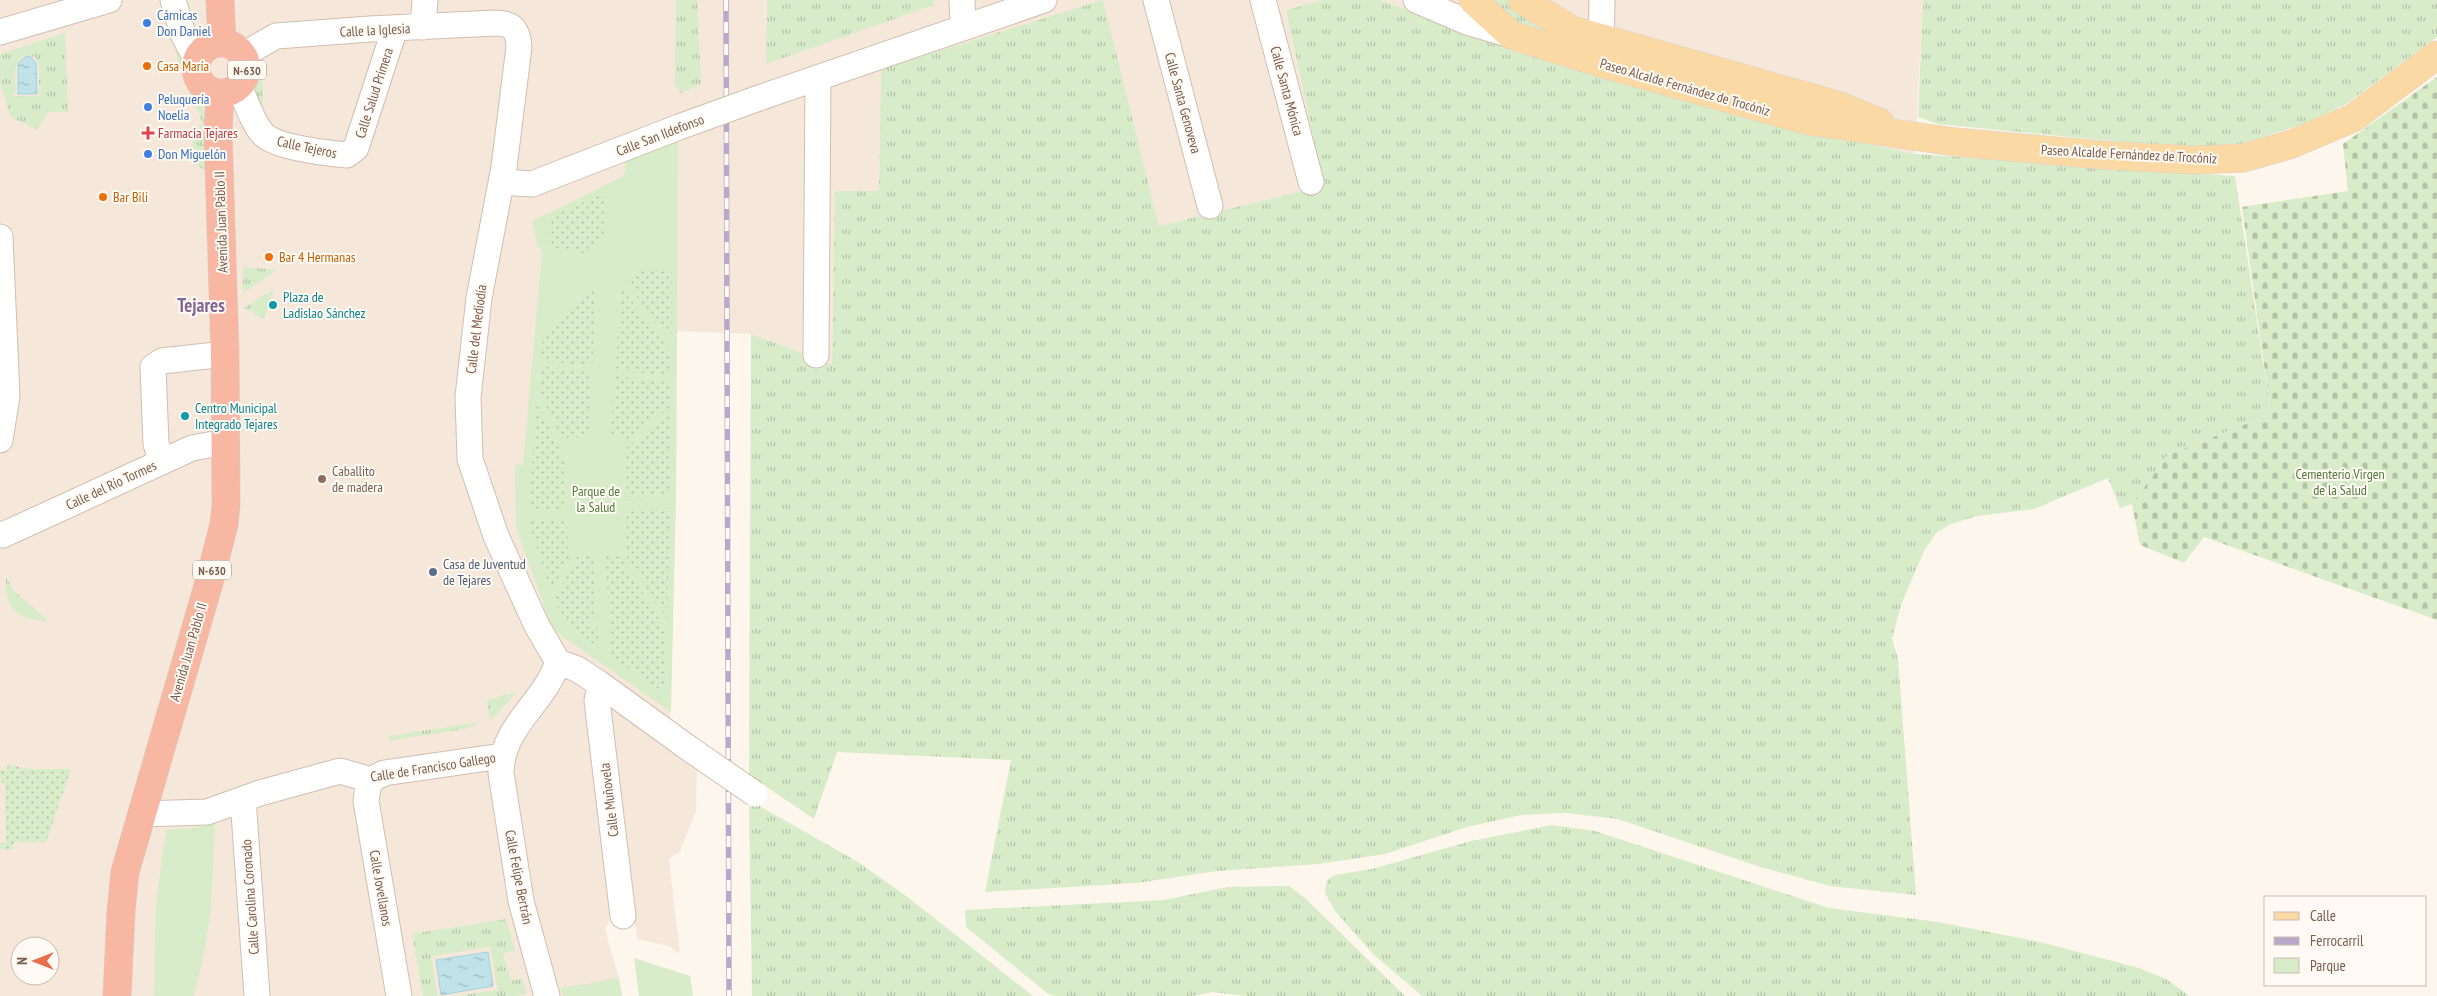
<svg xmlns="http://www.w3.org/2000/svg" width="2437" height="996" font-family="'PT Sans Narrow',sans-serif">
  <defs>
    <pattern id="grass-tufts" width="24" height="20" patternUnits="userSpaceOnUse" patternTransform="scale(1.25)"><rect width="24" height="20" fill="#d8ecc9"/><path d="M3 7l-1-3M5 7V3M7 7l1-3M15 17l-1-3M17 17v-4M19 17l1-3" fill="none" stroke="#b4c2a5"/></pattern>
    <pattern id="cemetery-stones" width="16" height="16" patternUnits="userSpaceOnUse" patternTransform="scale(1.25)"><rect width="16" height="16" fill="#d8ecc9"/><path d="M2 7V4a2 2 0 0 1 4 0v3zM10 15v-3a2 2 0 0 1 4 0v3z" fill="#b4c2a5"/></pattern>
    <pattern id="garden-dots" width="8" height="8" patternUnits="userSpaceOnUse" patternTransform="scale(1.25)"><rect width="8" height="8" fill="#d8ecc9"/><path d="M2 2h.1M6 6h.1" fill="none" stroke="#b4c2a5" stroke-width="1.8" stroke-linecap="round"/></pattern>
    <pattern id="water-ripples" width="26" height="14" patternUnits="userSpaceOnUse" patternTransform="scale(1.25)"><rect width="26" height="14" fill="#bfe3e8"/><path d="M2 4q2-2 4 0t4 0M15 11q2-2 4 0t4 0" fill="none" stroke="#a0bbbe"/></pattern>
  </defs>
  <rect width="100%" height="100%" fill="#fdf6ec"/>
  <path fill="#f5e8da" fill-rule="evenodd" d="M 0,0 L 1323,0 L 1286,10 L 1325,186 L 1159,226 L 1103,1 L 881,69 L 879,191 L 835,191 L 832,364 L 751,334 L 677,331 L 676,494 L 670,726 L 697,765 L 696,811 L 680,851 L 669,859 L 680,954 L 669,946 L 637,939 L 636,926 L 614,911 L 605,930 L 619,978 L 622,996 L 0,996 ZM 20,946 L 50,946 L 50,976 L 20,976 Z
    M 1380,0 L 1923,0 L 1915,154 L 1808,131 L 1473,33 Z"/>
  <path fill="url(#grass-tufts)" fill-rule="evenodd" d="M 676,0 L 697,0 L 701,84 L 681,93 L 675,85 Z
    M 767,0 L 934,0 L 934,5 L 766,64 Z
    M 1103,0 L 1159,226 L 1324,186 L 1286,10 L 1323,0 L 1380,0 L 1473,33 L 1808,131 L 1915,154 L 2235,176 L 2271,414 L 2168,455 L 2132,504 L 2120,508 L 2108,478 L 2034,509 L 1977,516 L 1951,524 L 1936,533 L 1924,551 L 1901,605 L 1892,639 L 1898,659 L 1916,895 L 1830,886 L 1757,866 L 1618,819 L 1566,813 L 1521,815 L 1467,827 L 1385,854 L 1319,864 L 1217,871 L 1137,883 L 985,892 L 1011,760 L 837,752 L 814,819 L 749,775 L 751,334 L 832,364 L 835,191 L 879,191 L 881,69 Z
    M 1488,0 L 1514,0 L 1561,35 L 1522,28 Z
    M 1923,0 L 2437,0 L 2437,37 L 2346,104 L 2306,123 L 2237,145 L 2183,148 L 1938,124 L 1918,117 Z
    M 172,29 L 184,57 L 184,79 L 200,100 L 204,111 L 206,169 L 202,169 L 194,164 L 192,142 L 202,122 C 199,112 195,106 191,97 C 181,75 175,53 172,29 Z
    M 65,33 L 68,112 L 48,112 L 37,130 L 10,116 L 0,82 L 0,54 ZM 24,55 L 35,57 L 39,65 L 39,96 L 13,96 L 13,93 L 16,93 C 16,81 11,62 24,55 Z
    M 262,54 L 263,115 L 252,85 L 257,76 L 257,55 Z
    M 243,267 L 277,270 L 243,293 Z
    M 274,289 L 264,319 L 244,308 Z
    M 6,577 L 14,591 L 48,621 C 17,620 4,608 6,577 Z
    M 517,692 L 490,721 L 487,700 Z
    M 479,722 L 470,728 L 389,741 L 389,736 Z
    M 749,800 L 858,862 L 909,898 L 1033,996 L 752,996 Z
    M 1552,825 L 1595,831 L 1829,908 L 1938,922 L 2040,942 L 2139,968 L 2168,980 L 2189,996 L 1422,996 L 1374,955 L 1335,911 L 1325,893 L 1327,880 L 1334,875 L 1372,869 L 1471,841 Z
    M 1289,886 L 1305,898 L 1405,996 L 1246,996 L 1212,992 L 1193,996 L 1055,996 L 1047,993 L 966,927 L 965,910 L 1164,900 L 1228,887 Z
    M 506,919 L 515,950 L 503,954 L 511,981 L 522,978 L 526,994 L 517,996 L 458,996 L 496,990 L 498,992 L 490,945 L 488,947 L 433,956 L 431,954 L 437,996 L 423,996 L 412,934 Z"/>
  <path fill="url(#cemetery-stones)" d="M 2437,77 L 2437,620 L 2204,537 L 2184,563 L 2140,545 L 2132,504 L 2168,455 L 2271,414 L 2242,207 L 2348,191 L 2343,144 Z"/>
  <path fill="#d8ecc9" d="M 678,137 L 676,494 L 671,712 L 559,634 L 550,623 L 516,527 L 515,465 L 523,465 L 542,252 L 537,246 L 532,221 L 624,176 L 627,156 Z
    M 215,822 L 211,909 L 204,953 L 194,996 L 154,996 L 156,903 L 166,830 L 194,828 Z
    M 634,958 L 690,976 L 693,996 L 639,996 Z
    M 619,978 L 622,996 L 563,996 L 561,988 Z"/>
  <path fill="url(#garden-dots)" d="M 607,192 L 606,241 C 598,242 589,246 587,254 L 551,247 L 549,217 Z
    M 635,271 L 672,271 L 672,342 L 627,284 L 632,280 Z
    M 594,286 L 597,288 L 592,367 L 541,360 L 543,335 Z
    M 623,289 L 671,353 L 671,377 L 616,369 L 620,290 Z
    M 541,366 L 592,373 L 588,437 L 566,438 L 564,443 L 538,390 Z
    M 615,376 L 671,383 L 670,407 L 625,441 L 624,436 L 611,436 Z
    M 537,402 L 566,462 L 567,509 L 529,509 Z
    M 670,415 L 670,496 L 626,497 L 625,449 Z
    M 670,508 L 667,619 L 625,554 L 627,554 L 626,509 Z
    M 567,520 L 568,555 L 571,555 L 551,591 L 528,521 Z
    M 605,554 L 618,554 L 667,631 L 665,693 L 612,657 Z
    M 578,555 L 593,555 L 597,619 L 591,620 L 591,624 L 597,624 L 599,648 L 564,623 L 554,599 Z
    M 8,764 L 27,769 L 71,769 L 46,842 L 14,842 L 13,850 L 0,849 L 0,843 L 6,843 L 5,783 L 1,782 L 0,770 L 7,770 Z"/>
  <path fill="url(#water-ripples)" stroke="#a5d3da" d="M 26,56 L 31,57 L 36,63 L 37,94 L 18,94 L 18,63 Z
    M 488,952 L 493,986 L 441,995 L 436,960 Z"/>
  <g fill="none" stroke-linecap="round" stroke-linejoin="round">
    <g stroke="#d1beb0" stroke-width="27">
      <path id="minor" d="M 173,0 L 183,34 L 197,61
        M 962,0 L 963,27
        M 1156,0 L 1210,206
        M 1263,0 L 1311,182
        M 1416,0 L 1467,22 L 1511,35
        M 423,27 L 425,0
        M 0,32 L 109,0
        M 243,55 L 276,36 L 370,29 L 495,23 C 512,23 518,29 519,47 L 504,167 L 479,298 L 468,397 L 470,459 L 496,536 L 537,626 L 558,662 L 577,669 L 600,684 L 687,747
        M 1601,58 L 1602,0
        M 239,86 C 245,99 254,126 264,135 C 278,148 328,153 347,155 L 356,148 L 395,28
        M 759,98 L 1044,0
        M 502,182 L 532,184 L 679,127
        M 0,237 L 7,396 L 0,440
        M 816,355 L 818,78
        M 162,462 L 156,444 L 153,367 L 162,361 L 225,354
        M 0,534 L 3,535 L 192,448 L 225,442
        M 600,684 L 597,701 L 623,916
        M 371,780 L 368,788 L 366,801 L 399,996
        M 243,799 L 257,996
        M 141,814 L 207,812 L 260,793 L 340,771 L 371,780 L 384,773 L 502,756
        M 547,996 L 521,901 L 501,773 C 502,725 544,704 558,662"/>
    </g>
    <g stroke="#dad1cd" stroke-width="29">
      <path id="major" d="M 1473,0 L 1511,35 L 1600,63 L 1809,121 L 1955,142 L 2101,155 L 2195,160 L 2243,158 L 2292,144 L 2353,118 L 2437,55
        M 1522,0 L 1572,30 L 1837,105 L 1879,122"/>
    </g>
    <g stroke="#dad1cd" stroke-width="29">
      <path id="highway" d="M 220,0 L 222,43
        M196 68a25 25 0 1 1 50 0a25 25 0 1 1-50 0Z
        M 117,996 L 121,911 L 125,872 L 210,579 L 224,524 L 226,505 L 225,354 L 218,133 L 220,94"/>
    </g>
    <use href="#minor" stroke="#fff" stroke-width="25"/>
    <use href="#major" stroke="#fbd9a5" stroke-width="28"/>
    <use href="#highway" stroke="#f7b7a3" stroke-width="28"/>
    <g stroke="#b9a8c9" stroke-width="5.5">
      <path id="rail" d="M 726,0 L 729,996"/>
    </g>
    <use href="#rail" stroke="#fffaf3" stroke-width="4" stroke-dasharray="11" stroke-linecap="butt"/>
    <g stroke="#d1beb0" stroke-width="27" stroke-linecap="butt">
      <path id="minor-bridge" d="M 679,127 L 759,98
        M 687,747 L 755,794"/>
    </g>
    <use href="#minor-bridge" stroke="#fff" stroke-width="25"/>
  </g>
  <g fill="#3f7fe0" stroke="#fffaf3" stroke-width="2">
    <circle cx="147" cy="23" r="5"/>
    <circle cx="148" cy="107" r="5"/>
    <circle cx="148" cy="154" r="5"/>
  </g>
  <g fill="#e8710a" stroke="#fffaf3" stroke-width="2">
    <circle cx="147" cy="66" r="5"/>
    <circle cx="103" cy="197" r="5"/>
    <circle cx="269" cy="257" r="5"/>
  </g>
  <path fill="#e0444e" stroke="#fffaf3" stroke-width="2" d="M145.5 125.5h5v5h5v5h-5v5h-5v-5h-5v-5h5z"/>
  <g fill="#0f9aa8" stroke="#fffaf3" stroke-width="2">
    <circle cx="273" cy="305" r="5"/>
    <circle cx="185" cy="416" r="5"/>
  </g>
  <circle fill="#8d6e63" stroke="#fffaf3" stroke-width="2" cx="322" cy="479" r="5"/>
  <circle fill="#5c6f8a" stroke="#fffaf3" stroke-width="2" cx="433" cy="572" r="5"/>
  <g text-anchor="middle" dominant-baseline="central" stroke-width="4" stroke-linejoin="round" paint-order="stroke">
    <g fill="#fffaf3" stroke="#a28b7f" stroke-width="1">
      <rect x="228" y="60.5" width="38" height="19" rx="4"/>
      <rect x="193" y="560.5" width="38" height="19" rx="4"/>
    </g>
    <g font-size="12" font-weight="bold" fill="#7a5c4d">
      <text x="247" y="70">N-630</text>
      <text x="212" y="570">N-630</text>
    </g>
    <g font-size="14" fill="#366cbe" stroke="#fffaf3" text-anchor="start">
      <text x="157" y="15">Cárnicas<tspan x="157" dy="16">Don Daniel</tspan></text>
      <text x="158" y="99">Peluquería<tspan x="158" dy="16">Noelia</tspan></text>
      <text x="158" y="154">Don Miguelón</text>
    </g>
    <g font-size="14" fill="#7a5c4d" stroke="#fffaf3">
      <text transform="translate(375 30) rotate(-3)">Calle la Iglesia</text>
      <text transform="translate(1685 87) rotate(16)">Paseo Alcalde Fernández de Trocóniz</text>
      <text transform="translate(1287 91) rotate(75)">Calle Santa Mónica</text>
      <text transform="translate(374 93) rotate(-72)">Calle Salud Primera</text>
      <text transform="translate(1183 103) rotate(75)">Calle Santa Genoveva</text>
      <text transform="translate(660 135) rotate(-21)">Calle San Ildefonso</text>
      <text transform="translate(307 147) rotate(12)">Calle Tejeros</text>
      <text transform="translate(2129 154) rotate(3)">Paseo Alcalde Fernández de Trocóniz</text>
      <text transform="translate(221 222) rotate(-92)">Avenida Juan Pablo II</text>
      <text transform="translate(476 329) rotate(-83)">Calle del Mediodía</text>
      <text transform="translate(111 485) rotate(-25)">Calle del Río Tormes</text>
      <text transform="translate(188 652) rotate(-74)">Avenida Juan Pablo II</text>
      <text transform="translate(433 767) rotate(-9)">Calle de Francisco Gallego</text>
      <text transform="translate(609 800) rotate(-97)">Calle Muñovela</text>
      <text transform="translate(519 877) rotate(79)">Calle Felipe Bertrán</text>
      <text transform="translate(381 888) rotate(80)">Calle Jovellanos</text>
      <text transform="translate(250 897) rotate(-94)">Calle Carolina Coronado</text>
    </g>
    <g font-size="14" fill="#c56008" stroke="#fffaf3" text-anchor="start">
      <text x="157" y="66">Casa María</text>
      <text x="113" y="197">Bar Bili</text>
      <text x="279" y="257">Bar 4 Hermanas</text>
    </g>
    <g font-size="14" fill="#be3a42" stroke="#fffaf3" text-anchor="start">
      <text x="158" y="133">Farmacia Tejares</text>
    </g>
    <g font-size="14" fill="#0d838f" stroke="#fffaf3" text-anchor="start">
      <text x="283" y="297">Plaza de<tspan x="283" dy="16">Ladislao Sánchez</tspan></text>
      <text x="195" y="408">Centro Municipal<tspan x="195" dy="16">Integrado Tejares</tspan></text>
    </g>
    <g font-size="14" fill="#785e54" stroke="#fffaf3" text-anchor="start">
      <text x="332" y="471">Caballito<tspan x="332" dy="16">de madera</tspan></text>
    </g>
    <g font-size="14" fill="#537a41" stroke="#fffaf3">
      <text x="2340" y="474">Cementerio Virgen<tspan x="2340" dy="16">de la Salud</tspan></text>
      <text x="596" y="491">Parque de<tspan x="596" dy="16">la Salud</tspan></text>
    </g>
    <g font-size="14" fill="#4e5e75" stroke="#fffaf3" text-anchor="start">
      <text x="443" y="564">Casa de Juventud<tspan x="443" dy="16">de Tejares</tspan></text>
    </g>
    <g font-size="19" font-weight="bold" fill="#846695" stroke="#fffaf3">
      <text x="201" y="305">Tejares</text>
    </g>
  </g>
  <rect x="2264" y="896" width="162" height="90" fill="#fffaf3" stroke="#cabbb1"/>
  <rect x="2274" y="912" width="25" height="8" fill="#fbd9a5" stroke="#cabbb1"/>
  <text x="2310" y="921" font-size="15" fill="#7a5c4d">Calle</text>
  <rect x="2274" y="937" width="25" height="8" fill="#b9a8c9" stroke="#cabbb1"/>
  <text x="2310" y="946" font-size="15" fill="#7a5c4d">Ferrocarril</text>
  <rect x="2274" y="958" width="25" height="15" fill="#d8ecc9" stroke="#cabbb1"/>
  <text x="2310" y="971" font-size="15" fill="#7a5c4d">Parque</text>
  <g transform="translate(35 961) rotate(270)"><circle r="24" fill="#fffaf3" stroke="#cabbb1"/>
  <path d="M0-4L9 19L0 12L-9 19Z" fill="#e76f51"/>
  <text y="-8" font-size="14" font-weight="bold" text-anchor="middle" fill="#7a5c4d">N</text>
  </g>
</svg>
